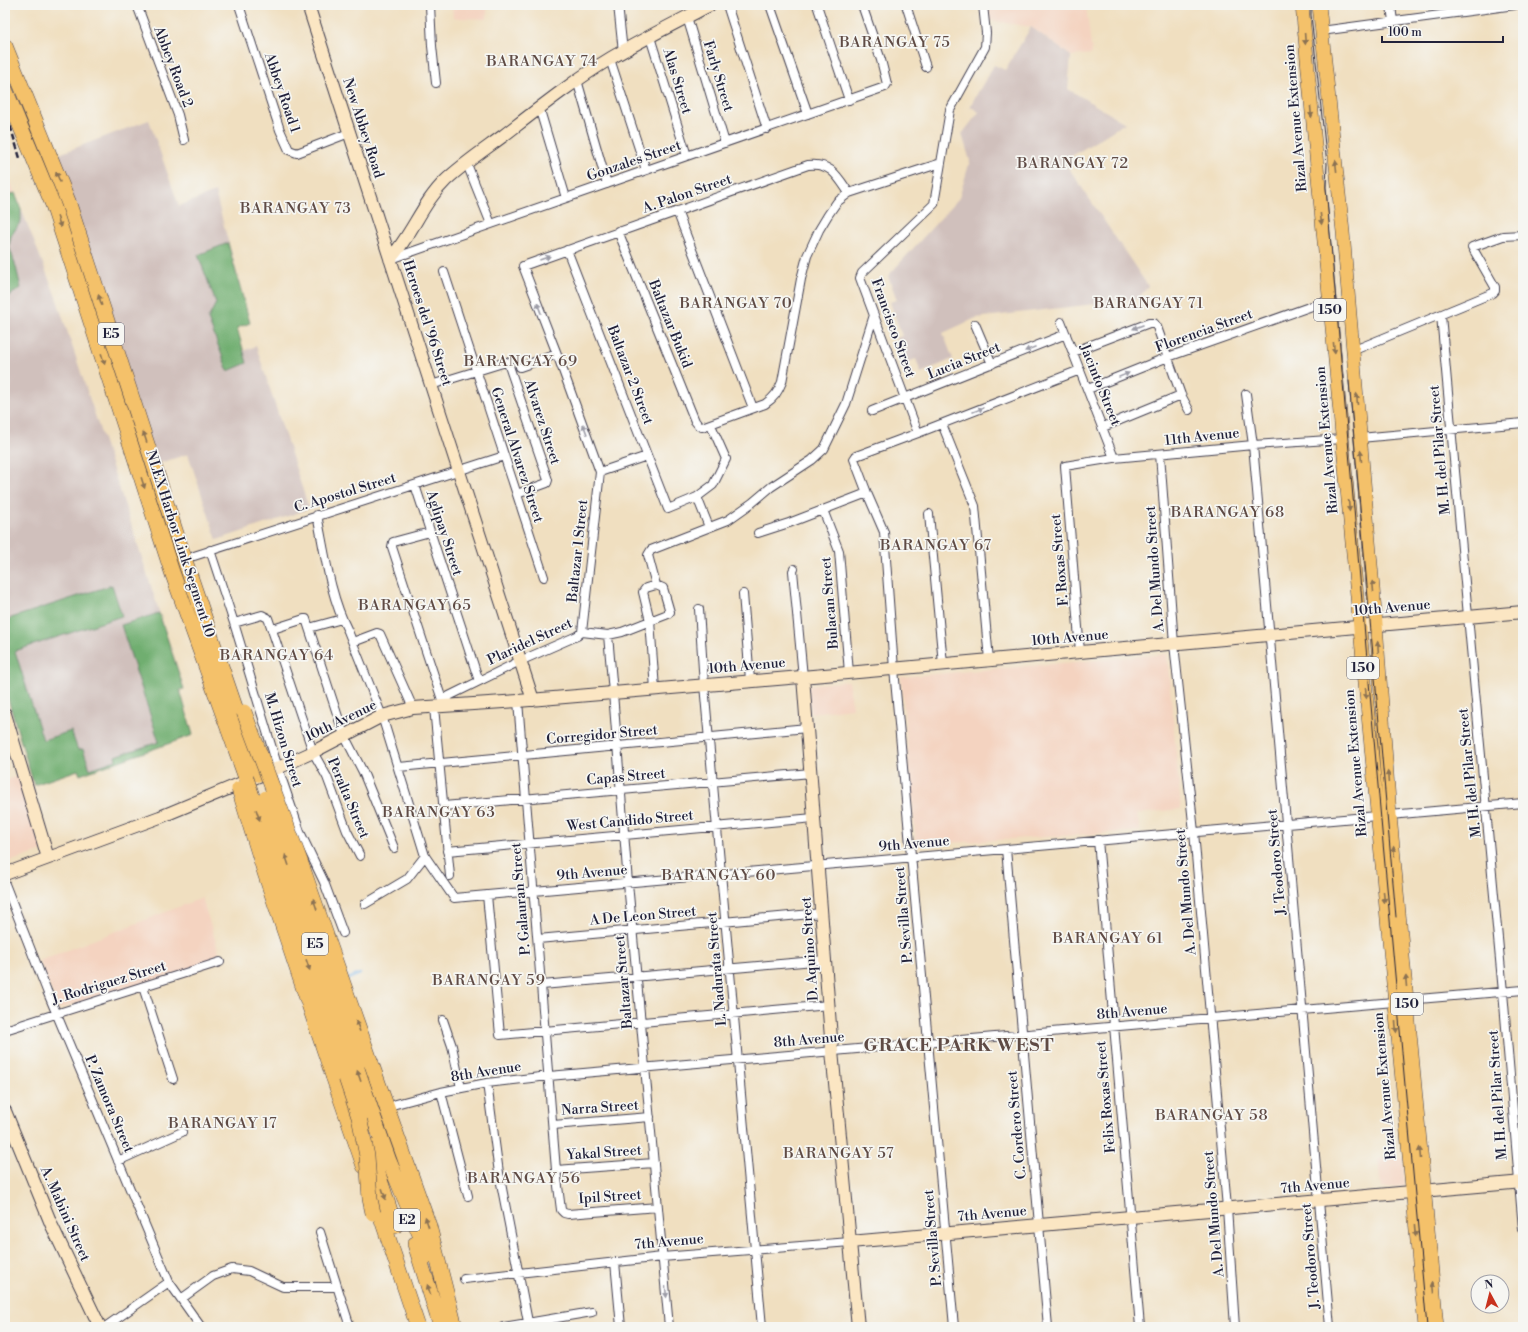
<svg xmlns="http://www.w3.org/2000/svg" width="1528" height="1332" font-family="'Libre Bodoni',serif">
  <rect width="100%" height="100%" fill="#f6f6f2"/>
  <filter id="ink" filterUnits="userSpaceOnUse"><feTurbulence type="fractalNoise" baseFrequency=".025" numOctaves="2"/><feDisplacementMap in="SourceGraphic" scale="8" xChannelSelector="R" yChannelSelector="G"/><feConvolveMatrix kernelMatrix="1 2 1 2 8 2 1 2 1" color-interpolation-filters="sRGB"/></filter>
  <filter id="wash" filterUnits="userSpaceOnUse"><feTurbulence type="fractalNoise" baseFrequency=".012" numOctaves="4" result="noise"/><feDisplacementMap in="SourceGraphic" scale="16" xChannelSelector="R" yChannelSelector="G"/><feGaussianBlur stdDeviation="0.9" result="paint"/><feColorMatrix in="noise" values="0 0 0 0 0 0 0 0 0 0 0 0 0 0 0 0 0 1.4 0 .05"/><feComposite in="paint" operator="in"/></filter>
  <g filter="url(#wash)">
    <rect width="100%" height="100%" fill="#f0dfc0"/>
    <path fill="#f4d3c0" d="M 452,5 L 487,5 L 487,19 L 453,18 Z
      M 987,5 L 1086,5 L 1092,54 L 1071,56 L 1031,27 L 989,20 Z
      M 5,167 L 15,193 L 5,196 Z
      M 1167,654 L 1181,809 L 1137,814 L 1140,831 L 916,845 L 901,677 Z
      M 849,681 L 852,708 L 811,713 L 808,685 Z
      M 19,775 L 43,851 L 5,863 L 5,781 Z
      M 202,898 L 219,952 L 210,963 L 59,1009 L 39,961 Z
      M 1403,1157 L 1405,1186 L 1381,1188 L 1378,1159 Z"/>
    <path fill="#d0c0bc" d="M 1031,27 L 1071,56 L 1068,89 L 1125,123 L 1064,161 L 1148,286 L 1138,299 L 976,318 L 943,333 L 953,359 L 921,373 L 916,359 L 905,363 L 896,338 L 902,336 L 890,302 L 897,300 L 888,276 L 959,198 L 970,161 L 962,134 L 979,112 L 970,106 L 994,65 L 1005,70 Z
      M 149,120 L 179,206 L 215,192 L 250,323 L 237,328 L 243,351 L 256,346 L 309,509 L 217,540 L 188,454 L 157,464 L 54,156 Z
      M 15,193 L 56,297 L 133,530 L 184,689 L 180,690 L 193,735 L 80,775 L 78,770 L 34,785 L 5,689 L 5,196 Z"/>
    <path fill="#70ae6f" stroke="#496855" d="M 15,193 L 21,209 L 21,221 L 11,236 L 9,246 L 16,267 L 21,288 L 9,296 L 5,296 L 5,196 Z
      M 228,243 L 250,323 L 237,328 L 247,363 L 228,371 L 208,319 L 216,303 L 198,255 Z
      M 112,585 L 122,616 L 15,651 L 43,740 L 71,731 L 78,750 L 83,749 L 90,769 L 116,760 L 115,756 L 159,742 L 121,625 L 159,613 L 184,689 L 180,690 L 193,735 L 80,775 L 78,770 L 34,785 L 5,689 L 5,620 Z"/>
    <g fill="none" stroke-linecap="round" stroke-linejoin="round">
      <path stroke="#70ace1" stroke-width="2.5" d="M 348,979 L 360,974"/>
    </g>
  </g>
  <g filter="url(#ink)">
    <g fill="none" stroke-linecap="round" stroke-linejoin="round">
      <g stroke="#413e4f" stroke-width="10">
        <path id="street" d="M 137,5 L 178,115 L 184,140
          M 239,5 L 280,130 L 289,150 L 297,153 L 349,133
          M 430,5 L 432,46 L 436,83
          M 618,5 L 623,52
          M 727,5 L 767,129
          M 770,5 L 808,114
          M 817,5 L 849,100
          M 906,5 L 926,67
          M 1391,5 L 1393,22
          M 687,17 L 725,143
          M 1321,31 L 1515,5
          M 650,37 L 687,156
          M 610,59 L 646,170
          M 577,80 L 607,184
          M 539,107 L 566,198
          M 467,164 L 491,224
          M 677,211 L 753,408
          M 618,231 L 695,421 L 699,426 L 702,427 L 765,404 C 774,398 778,392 782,382 L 801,279 L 807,256 L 819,230 L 828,215 L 837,202 L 849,193 L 941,163
          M 567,250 L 668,509 L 697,497 L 713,485 L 726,459 L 711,425
          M 391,259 L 885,87 L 887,84 L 881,60 L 862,5
          M 444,272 L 544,577
          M 1441,315 L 1468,616 L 1503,992 L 1523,1229
          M 1061,322 L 1114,458
          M 975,324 L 992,364
          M 1352,351 L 1493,293 L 1495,291 L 1495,287 L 1472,247 L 1503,236 L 1523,235
          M 1073,352 L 1149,323 L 1154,323 L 1157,327 L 1181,395 L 1189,410
          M 520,367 L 557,354
          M 431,385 L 506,362 L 508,363 L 548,480 L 547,483 L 517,494
          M 1088,389 L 1168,357 L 1329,300
          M 1246,394 L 1253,445 L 1330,1327
          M 872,411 L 1066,334
          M 942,424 L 975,506 L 989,660
          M 1103,427 L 1181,395
          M 918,433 L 860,278 L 862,273 L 934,204 L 950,110 L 985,47 L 986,33 L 983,5
          M 1360,438 L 1523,423
          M 1160,454 L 1174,644 L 1194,832 L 1227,1208 L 1235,1327
          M 600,472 L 647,456
          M 415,485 L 479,681
          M 697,497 L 709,527
          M 823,510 L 839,551 L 849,673
          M 929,514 L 943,664
          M 317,515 C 325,554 330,596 348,631 L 382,716 L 425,856 L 454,898 L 1377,816
          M 430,532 L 393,542 L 392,547 L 444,706
          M 758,533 L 789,523 L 867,493
          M 210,550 L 234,623 L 278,768 L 300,832 L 324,882 L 343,933
          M 194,556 L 504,456
          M 794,569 L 793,571 L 803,677
          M 656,585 L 648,555 L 651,550 L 728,520 L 752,503 L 771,487 L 812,460 L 824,449 L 846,404 L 874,315
          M 743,594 L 750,680
          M 699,609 L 704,685 L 762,1327
          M 234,623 L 262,615 L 268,618 L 313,752 L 327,777 L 347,831 L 360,856
          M 309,628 L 342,619
          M 273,629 L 304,619 L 306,619 L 344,735 L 363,772 L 394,848
          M 582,632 L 600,472 L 557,354 L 523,266 L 808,165 C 831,162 838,177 849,193
          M 608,635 L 613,693 L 628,883 L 669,1327
          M 353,642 L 377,633 L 380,634 L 413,708
          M 1080,652 L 1065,466 L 1114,458 L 1253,445 L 1343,439
          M 655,689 L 650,621 L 643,592 L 646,588 L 656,585
          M 442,701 L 449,696 L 520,661 L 577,636 L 582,632 L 608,635 L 622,632 L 668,614 L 670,612 L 663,588 L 656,585
          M 518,701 L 556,1170 L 561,1210 L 564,1213 L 568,1214 L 658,1207
          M 434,707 L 450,876
          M 399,767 L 807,728
          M 444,806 L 811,773
          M 1390,815 L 1523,803
          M 1098,840 L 1140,1327
          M 1006,849 L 1048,1327
          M 447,851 L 814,818
          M 5,884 L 47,991 L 169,1282 L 201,1327
          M 487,895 L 500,1035 L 829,1005
          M 365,904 L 407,879 L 425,856
          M 538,939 L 822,913
          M 542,985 L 826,960
          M 143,987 L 173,1079
          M 1407,1000 L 1523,990
          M 443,1020 L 452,1046 L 461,1088
          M 5,1030 L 220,962
          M 487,1083 L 499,1173 L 529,1327
          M 441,1092 L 468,1196
          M 396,1104 L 441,1092 L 487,1083 L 549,1076 L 1394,1002
          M 553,1125 L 650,1117
          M 118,1161 L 182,1132
          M 556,1170 L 654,1163
          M 320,1232 L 350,1327
          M 615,1262 L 621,1327
          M 464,1279 L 662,1257 L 850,1242
          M 181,1299 L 213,1276 L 232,1269 L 249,1271 L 283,1287 L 337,1287
          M 105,1327 L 169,1282
          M 503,1327 L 592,1312
          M 954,1327 L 894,669 L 884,532 L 867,493 L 854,459 L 856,456 L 918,433 L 1080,370"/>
      </g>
      <g stroke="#413e4f" stroke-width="14">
        <path id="secondary" d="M 308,5 L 533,700
          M 390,259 C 412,235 422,203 446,180 C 463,164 484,150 503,136 C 538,109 573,81 611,58 C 643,39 677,22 710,5
          M 803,677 L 832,1051 L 858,1327
          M 5,714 L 48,858
          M 5,874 L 160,817 L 278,768 L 313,752 L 382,716 L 413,708 L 518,701 L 836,674 L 1523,612
          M 5,1111 L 52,1226 L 100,1327
          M 850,1242 L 1523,1182"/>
      </g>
      <g stroke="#413e4f" stroke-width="14">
        <path id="primary" d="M 1302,5 L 1425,1327
          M 1319,5 L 1343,232 L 1376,624 L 1390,815 L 1437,1327"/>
      </g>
      <g stroke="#413e4f" stroke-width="16">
        <path id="highway" d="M 5,46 L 68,201 L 187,567 L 258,774
          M 5,89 L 53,205 L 172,572 L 246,778
          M 371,1063 L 429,1226 L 455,1327
          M 333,1076 L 364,1166
          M 372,1113 L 389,1161 L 429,1256
          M 369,1146 L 395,1226
          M 374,1196 L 418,1327
          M 415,1244 L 441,1327"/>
      </g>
      <use href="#street" stroke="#fff" stroke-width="8"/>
      <use href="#secondary" stroke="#fbe6c3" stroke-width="12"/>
      <use href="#primary" stroke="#f4c16a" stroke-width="13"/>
      <use href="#highway" stroke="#f4c16a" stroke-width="15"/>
      <path stroke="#22223b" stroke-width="1" d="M 1311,5 L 1311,15 L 1327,164 L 1326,187 L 1383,843 L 1427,1327
        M 1349,381 L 1396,917"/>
      <path stroke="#22223b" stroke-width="2.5" stroke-dasharray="6 3" stroke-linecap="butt" d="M 5,109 L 20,158"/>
      <g stroke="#413e4f" stroke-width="16" stroke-linecap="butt">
        <path id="highway-bridge" d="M 244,712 L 300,861 L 371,1063
          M 246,778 L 359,1117 L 367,1156 L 370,1199 L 373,1213
          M 239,789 L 265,873 L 333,1076
          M 266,798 L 372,1113"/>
      </g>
      <use href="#highway-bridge" stroke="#f4c16a" stroke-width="15"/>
    </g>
    <defs><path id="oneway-solid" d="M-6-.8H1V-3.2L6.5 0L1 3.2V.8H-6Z"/></defs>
    <g fill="#8b7252">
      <use href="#oneway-solid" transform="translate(1305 39) rotate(86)"/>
      <use href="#oneway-solid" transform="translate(1311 112) rotate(85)"/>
      <use href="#oneway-solid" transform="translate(1336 166) rotate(-96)"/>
      <use href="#oneway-solid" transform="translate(58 177) rotate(-112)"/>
      <use href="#oneway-solid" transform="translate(1321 219) rotate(84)"/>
      <use href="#oneway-solid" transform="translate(59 222) rotate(72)"/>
      <use href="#oneway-solid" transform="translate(100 300) rotate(-108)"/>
      <use href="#oneway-solid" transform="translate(1334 348) rotate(84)"/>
      <use href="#oneway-solid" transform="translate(103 359) rotate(72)"/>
      <use href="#oneway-solid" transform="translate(1357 399) rotate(-95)"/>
      <use href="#oneway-solid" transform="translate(145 437) rotate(-108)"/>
      <use href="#oneway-solid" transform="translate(1361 456) rotate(-95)"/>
      <use href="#oneway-solid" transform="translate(143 483) rotate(72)"/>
      <use href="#oneway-solid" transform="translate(1349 506) rotate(85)"/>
      <use href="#oneway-solid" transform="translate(1373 586) rotate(-95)"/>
      <use href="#oneway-solid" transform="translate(1378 647) rotate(-94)"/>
      <use href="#oneway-solid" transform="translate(1366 693) rotate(85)"/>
      <use href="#oneway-solid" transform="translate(1388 777) rotate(-94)"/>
      <use href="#oneway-solid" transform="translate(258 815) rotate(71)"/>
      <use href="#oneway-solid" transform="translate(1394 852) rotate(-95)"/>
      <use href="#oneway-solid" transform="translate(287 860) rotate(-109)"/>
      <use href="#oneway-solid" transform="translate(1384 897) rotate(85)"/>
      <use href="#oneway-solid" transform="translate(315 904) rotate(-109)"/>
      <use href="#oneway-solid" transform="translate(308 965) rotate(71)"/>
      <use href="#oneway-solid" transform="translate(1406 981) rotate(-95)"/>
      <use href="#oneway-solid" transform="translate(358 1026) rotate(-109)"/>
      <use href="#oneway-solid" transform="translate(1396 1027) rotate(85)"/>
      <use href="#oneway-solid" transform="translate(359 1076) rotate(-109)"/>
      <use href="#oneway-solid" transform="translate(1420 1153) rotate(-95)"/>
      <use href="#oneway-solid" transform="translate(384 1194) rotate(72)"/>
      <use href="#oneway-solid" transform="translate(427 1222) rotate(-108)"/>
      <use href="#oneway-solid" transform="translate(1415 1231) rotate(84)"/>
      <use href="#oneway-solid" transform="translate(1433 1288) rotate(-96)"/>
      <use href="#oneway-solid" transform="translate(429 1290) rotate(-108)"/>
    </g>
    <g fill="#9c9ca7">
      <use href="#oneway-solid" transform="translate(545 258) rotate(-20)"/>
      <use href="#oneway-solid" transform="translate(539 308) rotate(-111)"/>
      <use href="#oneway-solid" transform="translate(1138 327) rotate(159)"/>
      <use href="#oneway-solid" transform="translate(1030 349) rotate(158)"/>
      <use href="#oneway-solid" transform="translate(1124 375) rotate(-22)"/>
      <use href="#oneway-solid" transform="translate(978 410) rotate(-22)"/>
      <use href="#oneway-solid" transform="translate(585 429) rotate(-110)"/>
      <use href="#oneway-solid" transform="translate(666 1292) rotate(84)"/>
    </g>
  </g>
  <g text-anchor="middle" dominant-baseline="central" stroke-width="3.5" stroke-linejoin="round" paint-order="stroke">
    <g fill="#f6f6f2" stroke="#626272" stroke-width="1">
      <rect x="1314" y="299" width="32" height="22" rx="3"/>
      <rect x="98" y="323" width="26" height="22" rx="3"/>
      <rect x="1347" y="657" width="32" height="22" rx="3"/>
      <rect x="302" y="933" width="26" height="22" rx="3"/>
      <rect x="1391" y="993" width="32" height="22" rx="3"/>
      <rect x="394" y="1209" width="26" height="22" rx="3"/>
    </g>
    <g font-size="13" font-weight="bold" fill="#22223b">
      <text x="1330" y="310">150</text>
      <text x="111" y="334">E5</text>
      <text x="1363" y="668">150</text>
      <text x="315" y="944">E5</text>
      <text x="1407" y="1004">150</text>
      <text x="407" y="1220">E2</text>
    </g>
    <g font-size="14" fill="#22223b" stroke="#f6f6f2">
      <text transform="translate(173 67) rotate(69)">Abbey Road 2</text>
      <text transform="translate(718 76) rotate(73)">Farly Street</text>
      <text transform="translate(677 81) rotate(73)">Alas Street</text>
      <text transform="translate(282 93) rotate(71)">Abbey Road 1</text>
      <text transform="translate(1296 118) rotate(-95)">Rizal Avenue Extension</text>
      <text transform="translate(363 128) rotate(72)">New Abbey Road</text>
      <text transform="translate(634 161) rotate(-19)">Gonzales Street</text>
      <text transform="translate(687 194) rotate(-19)">A. Palon Street</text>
      <text transform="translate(427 323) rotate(72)">Heroes del '96 Street</text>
      <text transform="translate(670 324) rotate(68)">Baltazar Bukid</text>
      <text transform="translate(893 328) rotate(70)">Francisco Street</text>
      <text transform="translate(1204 331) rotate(-20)">Florencia Street</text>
      <text transform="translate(964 361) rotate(-22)">Lucia Street</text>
      <text transform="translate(630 375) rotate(69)">Baltazar 2 Street</text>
      <text transform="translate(1100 385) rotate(68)">Jacinto Street</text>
      <text transform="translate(542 422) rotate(72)">Alvarez Street</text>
      <text transform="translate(1202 437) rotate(-6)">11th Avenue</text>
      <text transform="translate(1327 440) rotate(-95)">Rizal Avenue Extension</text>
      <text transform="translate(1440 450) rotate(-95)">M. H. del Pilar Street</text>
      <text transform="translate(517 455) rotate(72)">General Alvarez Street</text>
      <text transform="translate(345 493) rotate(-17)">C. Apostol Street</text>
      <text transform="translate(444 533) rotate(72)">Aglipay Street</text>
      <text transform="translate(180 544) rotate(72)">NLEX Harbor Link Segment 10</text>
      <text transform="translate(578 551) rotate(-84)">Baltazar 1 Street</text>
      <text transform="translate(1060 560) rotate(-95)">F. Roxas Street</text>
      <text transform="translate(1155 569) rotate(-94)">A. Del Mundo Street</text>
      <text transform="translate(830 603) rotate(-95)">Bulacan Street</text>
      <text transform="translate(1392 608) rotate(-5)">10th Avenue</text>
      <text transform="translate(1070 638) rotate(-5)">10th Avenue</text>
      <text transform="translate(530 642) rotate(-25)">Plaridel Street</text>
      <text transform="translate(747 666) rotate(-5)">10th Avenue</text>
      <text transform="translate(341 721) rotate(-26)">10th Avenue</text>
      <text transform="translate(602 735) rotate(-5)">Corregidor Street</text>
      <text transform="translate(283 740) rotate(73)">M. Hizon Street</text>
      <text transform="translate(1356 763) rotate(-95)">Rizal Avenue Extension</text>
      <text transform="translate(1470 773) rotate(-96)">M. H. del Pilar Street</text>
      <text transform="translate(626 777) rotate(-5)">Capas Street</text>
      <text transform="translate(348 798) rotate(67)">Peralta Street</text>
      <text transform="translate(630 821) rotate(-5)">West Candido Street</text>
      <text transform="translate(914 844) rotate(-5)">9th Avenue</text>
      <text transform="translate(1277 862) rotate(-95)">J. Teodoro Street</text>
      <text transform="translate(592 873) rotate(-5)">9th Avenue</text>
      <text transform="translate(1186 892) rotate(-95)">A. Del Mundo Street</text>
      <text transform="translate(521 899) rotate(-95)">P. Galauran Street</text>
      <text transform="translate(904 915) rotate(-95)">P. Sevilla Street</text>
      <text transform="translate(643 916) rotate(-5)">A De Leon Street</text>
      <text transform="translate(810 949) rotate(-94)">D. Aquino Street</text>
      <text transform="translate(717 969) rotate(-95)">L. Nadurata Street</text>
      <text transform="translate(624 982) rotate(-95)">Baltazar Street</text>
      <text transform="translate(109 983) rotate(-17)">J. Rodriguez Street</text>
      <text transform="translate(1132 1012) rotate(-5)">8th Avenue</text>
      <text transform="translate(809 1040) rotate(-5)">8th Avenue</text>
      <text transform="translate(486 1072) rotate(-9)">8th Avenue</text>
      <text transform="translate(1385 1086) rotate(-95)">Rizal Avenue Extension</text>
      <text transform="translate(1498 1095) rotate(-94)">M. H. del Pilar Street</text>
      <text transform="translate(1106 1097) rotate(-95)">Felix Roxas Street</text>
      <text transform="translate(109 1104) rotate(67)">P. Zamora Street</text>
      <text transform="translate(600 1108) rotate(-4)">Narra Street</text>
      <text transform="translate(1017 1125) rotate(-95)">C. Cordero Street</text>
      <text transform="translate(604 1153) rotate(-4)">Yakal Street</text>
      <text transform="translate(1315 1186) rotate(-5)">7th Avenue</text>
      <text transform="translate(610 1197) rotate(-4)">Ipil Street</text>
      <text transform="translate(65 1214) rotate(66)">A. Mabini Street</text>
      <text transform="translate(992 1214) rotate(-5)">7th Avenue</text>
      <text transform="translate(1214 1214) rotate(-95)">A. Del Mundo Street</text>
      <text transform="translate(933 1238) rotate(-95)">P. Sevilla Street</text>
      <text transform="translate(669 1242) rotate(-5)">7th Avenue</text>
      <text transform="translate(1311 1256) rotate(-95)">J. Teodoro Street</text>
    </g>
    <g font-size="15" letter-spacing="1" fill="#5f4b45" stroke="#f6f6f2">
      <text x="895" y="42">BARANGAY 75</text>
      <text x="542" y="61">BARANGAY 74</text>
      <text x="1073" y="163">BARANGAY 72</text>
      <text x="296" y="208">BARANGAY 73</text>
      <text x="736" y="303">BARANGAY 70</text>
      <text x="1149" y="303">BARANGAY 71</text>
      <text x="521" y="361">BARANGAY 69</text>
      <text x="1228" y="512">BARANGAY 68</text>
      <text x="936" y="545">BARANGAY 67</text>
      <text x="415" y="605">BARANGAY 65</text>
      <text x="277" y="655">BARANGAY 64</text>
      <text x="439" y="812">BARANGAY 63</text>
      <text x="719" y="875">BARANGAY 60</text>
      <text x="1108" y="938">BARANGAY 61</text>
      <text x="489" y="980">BARANGAY 59</text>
      <text x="1212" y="1115">BARANGAY 58</text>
      <text x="223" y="1123">BARANGAY 17</text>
      <text x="839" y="1153">BARANGAY 57</text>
      <text x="524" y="1178">BARANGAY 56</text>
    </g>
    <g font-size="18" font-weight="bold" letter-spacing="1" fill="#5f4b45" stroke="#f6f6f2">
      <text x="959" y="1045">GRACE PARK WEST</text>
    </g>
  </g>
  <rect width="1528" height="1332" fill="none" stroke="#f6f6f2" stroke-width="20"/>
  <g transform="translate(1490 1294) rotate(353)"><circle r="19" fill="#f6f6f2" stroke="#a1a1a9"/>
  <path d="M0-3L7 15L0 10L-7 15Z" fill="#c8321e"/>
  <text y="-6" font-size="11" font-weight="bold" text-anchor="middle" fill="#22223b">N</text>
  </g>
  <path d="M1382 36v6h121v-6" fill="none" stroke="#22223b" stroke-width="2"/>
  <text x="1388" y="36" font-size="12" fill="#22223b" stroke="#f6f6f2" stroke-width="3" paint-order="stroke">100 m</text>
</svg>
